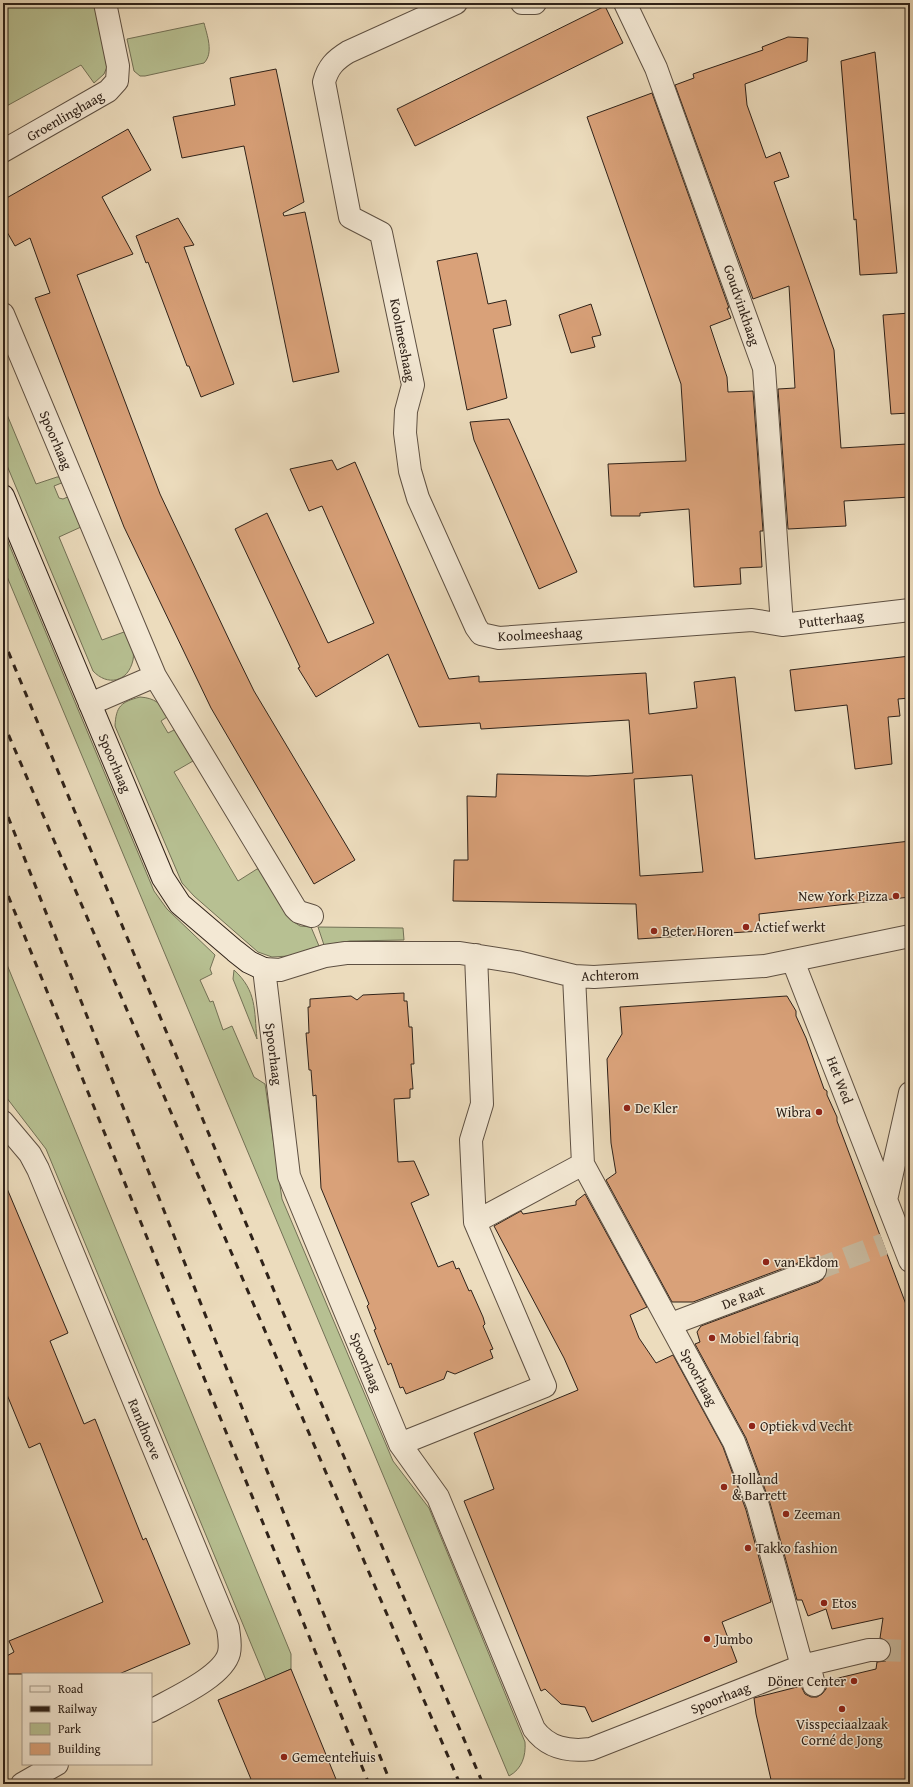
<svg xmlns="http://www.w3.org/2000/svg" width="913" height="1787" font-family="'Gentium Book Plus',serif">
  <rect width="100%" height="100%" fill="#ecdcbd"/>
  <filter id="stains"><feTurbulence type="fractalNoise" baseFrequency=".005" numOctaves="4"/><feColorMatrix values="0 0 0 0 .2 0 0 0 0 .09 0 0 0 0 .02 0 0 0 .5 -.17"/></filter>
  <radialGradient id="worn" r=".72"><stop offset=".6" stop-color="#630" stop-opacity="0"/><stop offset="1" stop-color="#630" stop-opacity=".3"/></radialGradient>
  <path fill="#b7c092" stroke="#737156" d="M 3,3 L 95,3 L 107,67 L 104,74 L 94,83 L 81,65 L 3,108 Z
    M 204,23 C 207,35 214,53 204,63 L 145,76 L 140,76 L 134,71 L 127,39 Z
    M 3,405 L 36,484 L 57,477 L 61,477 L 64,482 L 54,486 L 59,498 L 63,499 L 70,496 L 81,527 L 59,537 L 102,640 L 124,632 L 127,633 C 130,642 135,651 133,660 C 128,683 107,686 93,671 L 3,456 Z
    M 3,530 L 154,891 L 167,909 L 215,955 L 210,969 L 212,974 L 200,980 L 210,1002 L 213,1001 L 223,1030 L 232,1026 L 254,1077 L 265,1084 L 282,1199 L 393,1461 L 429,1508 L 525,1742 C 526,1756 522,1769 509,1776 L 3,567 Z
    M 140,697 C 155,698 161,704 170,715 L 161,721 L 168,733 L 178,728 L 195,755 L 193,761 L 174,772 L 238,881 L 257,869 L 262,870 L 294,922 L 300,926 L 311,927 L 319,946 L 289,956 L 272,957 L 258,952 L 194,896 L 182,883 L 115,726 C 116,706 121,702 140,697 Z
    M 318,927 L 403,928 L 404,940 L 350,941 L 324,945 Z
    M 3,955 L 291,1654 L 291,1669 L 266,1680 L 46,1149 L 3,1093 Z
    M 234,970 C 257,991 254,1010 257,1039 L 233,979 Z"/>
  <path fill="#d9a179" stroke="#2f2219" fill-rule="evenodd" d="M 605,6 L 623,43 L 415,146 L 397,109 Z
    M 788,37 L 808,38 L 807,61 L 745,84 L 747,105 L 766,158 L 780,152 L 789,177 L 774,182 L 834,350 L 841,448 L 907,444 L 910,484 L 910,497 L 844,501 L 846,526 L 788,529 L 778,389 L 795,388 L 789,286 L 753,299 L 675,85 L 694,78 L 693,74 L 763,50 L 762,47 Z
    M 875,52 L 897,273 L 860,275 L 856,219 L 854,220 L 841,61 Z
    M 276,69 L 304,202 L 283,213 L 284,216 L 305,212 L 339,372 L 293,382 L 244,146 L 182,158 L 173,117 L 235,105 L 230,78 Z
    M 652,93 L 729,308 L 727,308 L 731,318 L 710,326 L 727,377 L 728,392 L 753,391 L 763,531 L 760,531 L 762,567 L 740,568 L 741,584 L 694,587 L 689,509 L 640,513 L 640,516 L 611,516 L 608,464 L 686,461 L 681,384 L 587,117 Z
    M 128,129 L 151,170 L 102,197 L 133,254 L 77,275 L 160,494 L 233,648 L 254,691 L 355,860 L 314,884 L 211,708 L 124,527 L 35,298 L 50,293 L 30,238 L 15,246 L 3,225 L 3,200 Z
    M 178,218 L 194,245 L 184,247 L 234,384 L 201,397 L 189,366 L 187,366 L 148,262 L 146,263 L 136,236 Z
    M 477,253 L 488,304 L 506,300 L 511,325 L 493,329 L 507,398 L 467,410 L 437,261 Z
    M 591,304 L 601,335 L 592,337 L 595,347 L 571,353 L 559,315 Z
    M 910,313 L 910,413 L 891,414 L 883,315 Z
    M 509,419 L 577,572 L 539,589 L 474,440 L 470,422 Z
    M 332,460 L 337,470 L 355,462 L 449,679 L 479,676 L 479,682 L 646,673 L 649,714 L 697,708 L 694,682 L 735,677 L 755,859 L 910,841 L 910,897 L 759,914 L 760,931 L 638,939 L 636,904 L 453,901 L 454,860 L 468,860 L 467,796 L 496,797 L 497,774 L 588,776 L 633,773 L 629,720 L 481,729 L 480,723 L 419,727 L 388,654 L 316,697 L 298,668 L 300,667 L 235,529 L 267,513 L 328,643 L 374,623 L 322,506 L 309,511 L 290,469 ZM 692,775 L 703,872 L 640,876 L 634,779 Z
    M 910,656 L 910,698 L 898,699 L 900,716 L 888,717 L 892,764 L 855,769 L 847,705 L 795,711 L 790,670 Z
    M 404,993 L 404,1001 L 407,1001 L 409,1027 L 412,1027 L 414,1064 L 411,1064 L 413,1089 L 410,1089 L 410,1098 L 394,1099 L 398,1162 L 414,1161 L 429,1195 L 411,1203 L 438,1267 L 453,1261 L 456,1269 L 459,1268 L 469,1291 L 471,1290 L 483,1317 L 485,1324 L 483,1326 L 493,1349 L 490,1350 L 493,1358 L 455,1374 L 447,1371 L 444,1379 L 406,1394 L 403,1387 L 400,1388 L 391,1363 L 388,1365 L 374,1330 L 376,1329 L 367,1306 L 369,1304 L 321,1188 L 316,1095 L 313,1096 L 311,1070 L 309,1070 L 306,1033 L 309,1033 L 308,1007 L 310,1007 L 310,999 L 351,996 L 357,1000 L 363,995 Z
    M 787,996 L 796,1011 L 796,1016 L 806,1038 L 824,1089 L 827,1091 L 827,1095 L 837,1117 L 837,1121 L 910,1315 L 910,1784 L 772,1784 L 756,1714 L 754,1698 L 801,1686 L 805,1694 L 811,1697 L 817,1697 L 822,1694 L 826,1689 L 826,1681 L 876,1669 L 877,1662 L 886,1661 L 890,1656 L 891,1650 L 890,1643 L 880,1638 L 883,1618 L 832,1629 L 826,1609 L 808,1616 L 802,1600 L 797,1600 L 770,1503 L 746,1438 L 695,1344 L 700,1342 L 697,1332 L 701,1326 L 819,1282 L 824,1278 L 827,1272 L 827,1265 L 823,1261 L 817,1258 L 811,1258 L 693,1302 L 672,1302 L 606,1180 L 616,1173 L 611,1143 L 607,1059 L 622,1034 L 620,1007 Z
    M 3,1179 L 68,1333 L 50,1341 L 84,1424 L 95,1419 L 143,1540 L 146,1538 L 190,1644 L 119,1674 L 3,1674 L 3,1658 L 14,1652 L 9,1641 L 103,1602 L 40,1443 L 29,1448 L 3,1385 Z
    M 585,1194 L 647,1307 L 630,1315 L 639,1338 L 656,1363 L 673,1355 L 723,1447 L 746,1510 L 771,1602 L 722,1622 L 737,1662 L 592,1722 L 585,1707 L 561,1704 L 545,1689 L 541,1691 L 464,1501 L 494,1489 L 474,1433 L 578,1390 L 564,1358 L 494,1226 L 521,1211 L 523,1214 L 576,1205 L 576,1201 Z
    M 291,1669 L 338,1784 L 253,1784 L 218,1700 Z"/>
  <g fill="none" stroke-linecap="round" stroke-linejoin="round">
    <path stroke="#c6b79c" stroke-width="22" stroke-dasharray="22 11" stroke-linecap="butt" d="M 815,1270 L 884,1244
      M 879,1650 L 910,1651"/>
    <g stroke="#5e5042" stroke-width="24">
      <path id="street" d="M 456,3 L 348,52 C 335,60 328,67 324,82 L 350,217 L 381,233 L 413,385 L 406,411 L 405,433 L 410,471 L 418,498 L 476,627 L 481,634 L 499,638 L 752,620 L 782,625 L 910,610
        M 522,3 L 535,3
        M 625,3 L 656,68 L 764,368 L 782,625
        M 3,151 L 108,91 L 117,81 L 118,66 L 105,3
        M 3,314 L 155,676 L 295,908 L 299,912 L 312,916
        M 90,704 L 155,676
        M 793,961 L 910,1261
        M 574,976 L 583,1164 L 734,1442 L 758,1506 L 802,1666
        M 3,1122 L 30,1154 L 38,1169 L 228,1628 C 229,1636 231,1644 229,1653 C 223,1677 172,1699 151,1711
        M 886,1200 L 910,1093
        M 475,1222 L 583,1164
        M 671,1324 L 815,1270
        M 400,1444 L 545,1386 L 475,1222 L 471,1140 L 482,1104 L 476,955
        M 879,1650 L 869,1650 L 802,1666 L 591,1749 C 568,1752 548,1748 534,1729 L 438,1497 L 400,1444 L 289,1176 L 264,969 L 280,970 L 325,956 L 346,953 L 460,953 L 517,962 L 574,976 L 594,977 L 765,966 L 910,936
        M 809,1664 L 814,1685
        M 22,1784 L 57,1764"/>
    </g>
    <g stroke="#2f2219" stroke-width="24">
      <path id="secondary" d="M 3,496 L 163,878 L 180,904 L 235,951 L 249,962 L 264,969"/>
    </g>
    <use href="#street" stroke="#f3e8d4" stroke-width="22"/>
    <use href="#secondary" stroke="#f3e8d4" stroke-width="22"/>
    <path stroke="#2f2219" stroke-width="3" stroke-dasharray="7 7" stroke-linecap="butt" d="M 3,639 L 302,1358 L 483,1784
      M 3,722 L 460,1784
      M 3,804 L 391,1784
      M 3,883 L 369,1784"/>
  </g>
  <g fill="#8f2418" stroke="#f3e8d4" stroke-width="1.5">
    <circle cx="896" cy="896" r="4"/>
    <circle cx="746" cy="927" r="4"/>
    <circle cx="654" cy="931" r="4"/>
    <circle cx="627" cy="1108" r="4"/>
    <circle cx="819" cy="1112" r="4"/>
    <circle cx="766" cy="1262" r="4"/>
    <circle cx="712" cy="1338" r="4"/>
    <circle cx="752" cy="1426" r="4"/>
    <circle cx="724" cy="1487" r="4"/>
    <circle cx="786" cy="1514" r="4"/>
    <circle cx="748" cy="1548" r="4"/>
    <circle cx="824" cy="1603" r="4"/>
    <circle cx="707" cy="1639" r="4"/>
    <circle cx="854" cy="1681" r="4"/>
    <circle cx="842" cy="1709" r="4"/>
    <circle cx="284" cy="1757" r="4"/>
  </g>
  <g text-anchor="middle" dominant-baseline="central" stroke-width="3" stroke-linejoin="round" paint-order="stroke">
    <g font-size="14" fill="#2f2219" stroke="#f3e8d4">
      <text transform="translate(65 116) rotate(-30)">Groenlinghaag</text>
      <text transform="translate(742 305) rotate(71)">Goudvinkhaag</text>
      <text transform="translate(403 340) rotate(79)">Koolmeeshaag</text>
      <text transform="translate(56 440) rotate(67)">Spoorhaag</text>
      <text transform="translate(831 619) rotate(-7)">Putterhaag</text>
      <text transform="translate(540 634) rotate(-3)">Koolmeeshaag</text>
      <text transform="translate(115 763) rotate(67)">Spoorhaag</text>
      <text transform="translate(610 975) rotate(-2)">Achterom</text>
      <text transform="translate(274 1054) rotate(83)">Spoorhaag</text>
      <text transform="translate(840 1080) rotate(69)">Het Wed</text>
      <text transform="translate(743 1297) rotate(-21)">De Raat</text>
      <text transform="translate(366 1362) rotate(68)">Spoorhaag</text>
      <text transform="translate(699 1377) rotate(62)">Spoorhaag</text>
      <text transform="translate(145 1429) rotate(67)">Randhoeve</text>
      <text transform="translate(720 1698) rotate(-22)">Spoorhaag</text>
    </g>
    <g font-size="14" fill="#2f2219" stroke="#f3e8d4" text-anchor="start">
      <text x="888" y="896" text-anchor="end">New York Pizza</text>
      <text x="754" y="927">Actief werkt</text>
      <text x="662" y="931">Beter Horen</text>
      <text x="635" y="1108">De Kler</text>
      <text x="811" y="1112" text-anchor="end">Wibra</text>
      <text x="774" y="1262">van Ekdom</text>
      <text x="720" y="1338">Mobiel fabriq</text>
      <text x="760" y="1426">Optiek vd Vecht</text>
      <text x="732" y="1479">Holland<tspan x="732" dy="16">&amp; Barrett</tspan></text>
      <text x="794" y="1514">Zeeman</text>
      <text x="756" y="1548">Takko fashion</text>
      <text x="832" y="1603">Etos</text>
      <text x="715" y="1639">Jumbo</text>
      <text x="846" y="1681" text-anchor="end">Döner Center</text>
      <text x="842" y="1724" text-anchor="middle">Visspeciaalzaak<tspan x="842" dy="16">Corné de Jong</tspan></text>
      <text x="292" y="1757">Gemeentehuis</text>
    </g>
  </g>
  <rect width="913" height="1787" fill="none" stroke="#ecdcbd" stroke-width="16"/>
  <rect x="4" y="4" width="905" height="1779" fill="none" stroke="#2f2219" stroke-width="2"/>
  <rect x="8" y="8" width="897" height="1771" fill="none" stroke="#2f2219"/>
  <rect x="22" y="1673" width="130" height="92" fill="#f3e8d4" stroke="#a59989"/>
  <rect x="30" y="1686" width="20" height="6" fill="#f3e8d4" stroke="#a59989"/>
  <text x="58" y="1693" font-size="12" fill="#2f2219">Road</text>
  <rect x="30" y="1706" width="20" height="6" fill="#2f2219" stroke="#a59989"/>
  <text x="58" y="1713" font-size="12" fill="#2f2219">Railway</text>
  <rect x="30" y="1723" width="20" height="12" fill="#b7c092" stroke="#a59989"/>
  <text x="58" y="1733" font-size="12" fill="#2f2219">Park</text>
  <rect x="30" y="1743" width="20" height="12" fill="#d9a179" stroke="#a59989"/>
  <text x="58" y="1753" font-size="12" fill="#2f2219">Building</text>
  <rect width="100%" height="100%" filter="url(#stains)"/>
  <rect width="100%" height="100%" fill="url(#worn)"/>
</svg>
